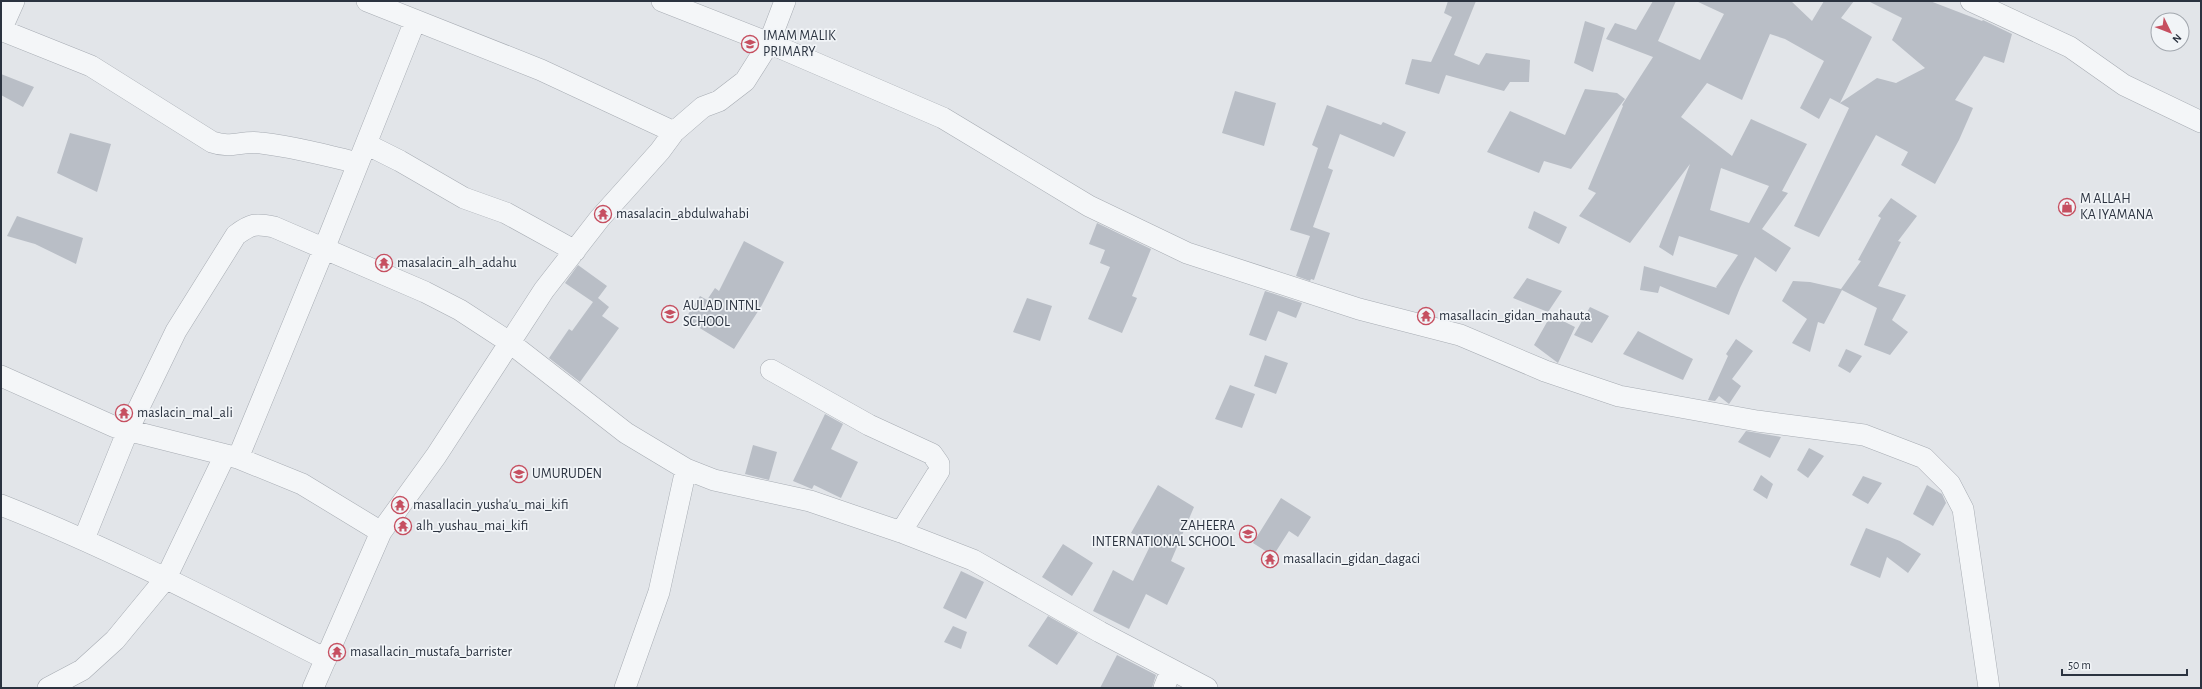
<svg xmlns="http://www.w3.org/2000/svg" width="2202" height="689" font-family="'Alegreya Sans',sans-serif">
  <rect width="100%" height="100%" fill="#e2e5e9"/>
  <path fill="#b9bec6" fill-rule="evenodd" d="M 1448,1 L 1476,1 L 1454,55 L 1479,65 L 1486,53 L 1530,60 L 1529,82 L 1510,82 L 1504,91 L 1446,75 L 1439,94 L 1405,84 L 1412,59 L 1431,62 L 1452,17 L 1444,13 Z
    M 1653,1 L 1676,1 L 1658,41 L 1700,60 L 1724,14 L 1696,1 L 1791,1 L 1812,21 L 1824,1 L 1854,1 L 1841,18 L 1872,37 L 1840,103 L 1877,78 L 1896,83 L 1925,68 L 1892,40 L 1902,18 L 1868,1 L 1930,1 L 1982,21 L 1983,20 L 2012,34 L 2004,63 L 1984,56 L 1955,100 L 1973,108 L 1959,140 L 1935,184 L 1901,165 L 1908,152 L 1876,135 L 1819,237 L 1794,226 L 1849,108 L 1830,98 L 1819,119 L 1800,108 L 1824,61 L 1785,39 L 1770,34 L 1742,100 L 1707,83 L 1681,117 L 1732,156 L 1751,119 L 1807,144 L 1782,191 L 1788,193 L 1762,229 L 1791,248 L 1776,272 L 1755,257 L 1740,288 L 1729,315 L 1660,286 L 1658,293 L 1640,290 L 1644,266 L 1717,288 L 1716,287 L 1738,255 L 1679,236 L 1673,256 L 1659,247 L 1690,164 L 1630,243 L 1579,216 L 1596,193 L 1588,189 L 1623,106 L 1622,105 L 1653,57 L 1606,39 L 1615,23 L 1636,30 ZM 1721,168 L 1769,186 L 1749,223 L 1710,210 Z
    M 1585,21 L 1605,28 L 1593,72 L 1574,63 Z
    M 1,74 L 34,87 L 23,107 L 1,95 Z
    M 1585,89 L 1617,93 L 1625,99 L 1571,169 L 1544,161 L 1539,173 L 1487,152 L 1510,111 L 1565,135 Z
    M 1235,91 L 1276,103 L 1264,146 L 1222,133 Z
    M 1327,105 L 1381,125 L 1383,122 L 1406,132 L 1394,157 L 1340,134 L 1328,168 L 1333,170 L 1313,227 L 1330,233 L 1314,280 L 1311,279 L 1310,281 L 1296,276 L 1310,236 L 1290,230 L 1318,148 L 1312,145 Z
    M 70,133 L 111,144 L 97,192 L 57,173 Z
    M 1891,198 L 1917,216 L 1898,241 L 1901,242 L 1878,286 L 1906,295 L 1892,320 L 1908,332 L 1890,355 L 1864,345 L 1877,308 L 1842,290 L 1824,324 L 1818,322 L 1810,352 L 1792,343 L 1807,319 L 1782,301 L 1793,281 L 1810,282 L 1841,289 L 1861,261 L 1858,260 L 1881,218 L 1878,216 Z
    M 1534,211 L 1567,227 L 1559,244 L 1528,228 Z
    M 17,216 L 83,238 L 76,264 L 35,244 L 7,236 Z
    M 1097,223 L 1151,249 L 1132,296 L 1137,298 L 1122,333 L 1088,319 L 1110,267 L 1100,263 L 1105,250 L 1089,244 Z
    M 744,241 L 784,262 L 762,305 L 734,349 L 685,319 L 700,296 L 707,300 L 715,288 L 719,291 Z
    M 578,265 L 607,286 L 598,298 L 609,307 L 602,316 L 619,328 L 580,382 L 549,358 L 569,329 L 572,331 L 593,302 L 565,283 Z
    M 1527,278 L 1562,291 L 1548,312 L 1513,298 Z
    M 1265,291 L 1302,303 L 1296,318 L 1278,311 L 1266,341 L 1249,335 Z
    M 1027,298 L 1052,306 L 1040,341 L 1013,332 Z
    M 1590,307 L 1609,316 L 1592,343 L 1574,335 Z
    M 1551,315 L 1575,327 L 1558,363 L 1534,345 Z
    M 1638,331 L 1693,359 L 1683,380 L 1623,354 Z
    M 1736,339 L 1753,351 L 1732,379 L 1741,386 L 1729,404 L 1719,396 L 1715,401 L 1708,400 L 1728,356 L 1726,354 Z
    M 1846,349 L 1862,356 L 1850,373 L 1838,366 Z
    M 1265,355 L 1288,363 L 1276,394 L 1254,386 Z
    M 1230,385 L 1255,394 L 1242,428 L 1215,419 Z
    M 825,414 L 843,424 L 831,449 L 858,462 L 841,498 L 814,485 L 812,489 L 793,481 Z
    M 1746,431 L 1781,437 L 1770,458 L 1738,442 Z
    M 753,445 L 777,452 L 769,480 L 745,474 Z
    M 1809,448 L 1824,456 L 1808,478 L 1797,470 Z
    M 1761,475 L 1773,484 L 1767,499 L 1753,490 Z
    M 1863,476 L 1882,483 L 1868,504 L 1852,495 Z
    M 1158,485 L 1194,507 L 1171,561 L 1185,568 L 1167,605 L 1146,594 L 1129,629 L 1093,611 L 1113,570 L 1133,581 L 1152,542 L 1131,533 Z
    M 1927,485 L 1942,494 L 1946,503 L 1933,526 L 1913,514 Z
    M 1281,498 L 1311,517 L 1298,537 L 1289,531 L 1273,556 L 1253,543 Z
    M 1866,528 L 1900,541 L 1921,554 L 1908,573 L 1887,557 L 1880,578 L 1850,565 Z
    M 1063,544 L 1093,563 L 1072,596 L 1042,577 Z
    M 961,571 L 984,582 L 966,619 L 943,608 Z
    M 1048,616 L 1078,633 L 1057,665 L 1028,646 Z
    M 953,626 L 967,632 L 961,649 L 944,642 Z
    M 1117,655 L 1156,675 L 1152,688 L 1100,688 Z"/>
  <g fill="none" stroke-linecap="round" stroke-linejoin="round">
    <g stroke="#a7acb3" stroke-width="22">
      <path id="minor" d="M 14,1 L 1,30 L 91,66 L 212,142 C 232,149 242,140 261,143 C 294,147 326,155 358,163
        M 367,1 L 541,70 L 674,132
        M 662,1 L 769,43 L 943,118 L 1089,206 L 1187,253 L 1359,309 L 1460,335 L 1545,371 L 1619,396 L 1757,421 L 1864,435 L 1924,458 L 1950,484 L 1963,509 L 1989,688
        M 1971,1 L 2070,47 L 2124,85 L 2201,122
        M 366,144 L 400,161 L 464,198 L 506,213 L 575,251
        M 771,370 L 869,425 L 932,454 L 939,464 L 939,471 L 901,532
        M 1,376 L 115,427 L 238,458 L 302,484 L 381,532
        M 238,458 L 324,249 L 415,21
        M 1,505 C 113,549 219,605 326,659
        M 84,539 L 128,430 L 176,331 L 236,235 C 251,224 255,223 274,227 L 425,292 L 460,310 L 509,342 L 626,433 L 686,469 L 714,480 L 810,501 L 901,532 L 973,560 L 1100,632 L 1207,688
        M 48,688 L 82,670 L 115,640 L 166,578 L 225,455
        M 313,688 L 381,532 L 436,456 L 544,290 L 600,218 L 660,151 L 674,132 L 703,107 L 719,101 L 745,81 L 769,43 L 785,1
        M 625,688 L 659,592 L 686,469
        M 1164,688 L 1171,670"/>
    </g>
    <use href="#minor" stroke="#f4f6f8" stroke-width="21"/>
  </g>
  <defs>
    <g id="school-ring" transform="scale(0.9)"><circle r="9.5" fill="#f1f4f7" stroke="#c64f60" stroke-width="1.5"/><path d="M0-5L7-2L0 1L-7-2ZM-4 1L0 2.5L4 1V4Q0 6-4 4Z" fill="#c64f60"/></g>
    <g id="shop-ring" transform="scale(0.9)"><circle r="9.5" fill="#f1f4f7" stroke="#c64f60" stroke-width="1.5"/><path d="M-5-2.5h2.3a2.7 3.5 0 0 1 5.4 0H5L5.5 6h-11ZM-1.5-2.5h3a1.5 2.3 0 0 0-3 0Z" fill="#c64f60"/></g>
    <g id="temple-ring" transform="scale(0.9)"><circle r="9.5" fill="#f1f4f7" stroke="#c64f60" stroke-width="1.5"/><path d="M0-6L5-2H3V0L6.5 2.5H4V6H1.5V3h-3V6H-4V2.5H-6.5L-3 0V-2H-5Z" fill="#c64f60"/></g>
  </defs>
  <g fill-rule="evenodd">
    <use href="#school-ring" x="750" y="44"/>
    <use href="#shop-ring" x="2067" y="207"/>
    <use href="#temple-ring" x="603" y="214"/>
    <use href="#temple-ring" x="384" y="263"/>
    <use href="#school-ring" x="670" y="314"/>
    <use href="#temple-ring" x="1426" y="316"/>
    <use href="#temple-ring" x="124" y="413"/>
    <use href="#school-ring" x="519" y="474"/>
    <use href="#temple-ring" x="400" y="505"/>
    <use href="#temple-ring" x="403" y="526"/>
    <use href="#school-ring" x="1248" y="534"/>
    <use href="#temple-ring" x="1270" y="559"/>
    <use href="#temple-ring" x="337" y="652"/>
  </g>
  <g text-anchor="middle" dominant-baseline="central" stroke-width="3.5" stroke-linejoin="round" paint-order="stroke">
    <g font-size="14" fill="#2b3340" stroke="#f1f4f7" text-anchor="start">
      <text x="763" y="36">IMAM MALIK<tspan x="763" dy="16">PRIMARY</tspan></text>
      <text x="2080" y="199">M ALLAH<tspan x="2080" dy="16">KA IYAMANA</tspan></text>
      <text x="616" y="214">masalacin_abdulwahabi</text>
      <text x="397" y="263">masalacin_alh_adahu</text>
      <text x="683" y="306">AULAD INTNL<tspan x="683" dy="16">SCHOOL</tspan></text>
      <text x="1439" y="316">masallacin_gidan_mahauta</text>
      <text x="137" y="413">maslacin_mal_ali</text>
      <text x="532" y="474">UMURUDEN</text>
      <text x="413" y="505">masallacin_yusha'u_mai_kifi</text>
      <text x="416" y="526">alh_yushau_mai_kifi</text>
      <text x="1235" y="526" text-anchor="end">ZAHEERA<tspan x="1235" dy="16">INTERNATIONAL SCHOOL</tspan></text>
      <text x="1283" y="559">masallacin_gidan_dagaci</text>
      <text x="350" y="652">masallacin_mustafa_barrister</text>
    </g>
  </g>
  <rect width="2202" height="689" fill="none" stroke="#2b3340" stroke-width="4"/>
  <g transform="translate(2170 32) rotate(133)"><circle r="19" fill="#f1f4f7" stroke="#a2a7ae"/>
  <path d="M0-3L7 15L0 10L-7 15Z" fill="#c64f60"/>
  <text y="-6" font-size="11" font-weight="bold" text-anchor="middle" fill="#2b3340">N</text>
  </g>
  <path d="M2062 669v6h125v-6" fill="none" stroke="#2b3340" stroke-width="2"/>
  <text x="2068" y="669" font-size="12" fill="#2b3340" stroke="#f1f4f7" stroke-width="3" paint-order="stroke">50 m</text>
</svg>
